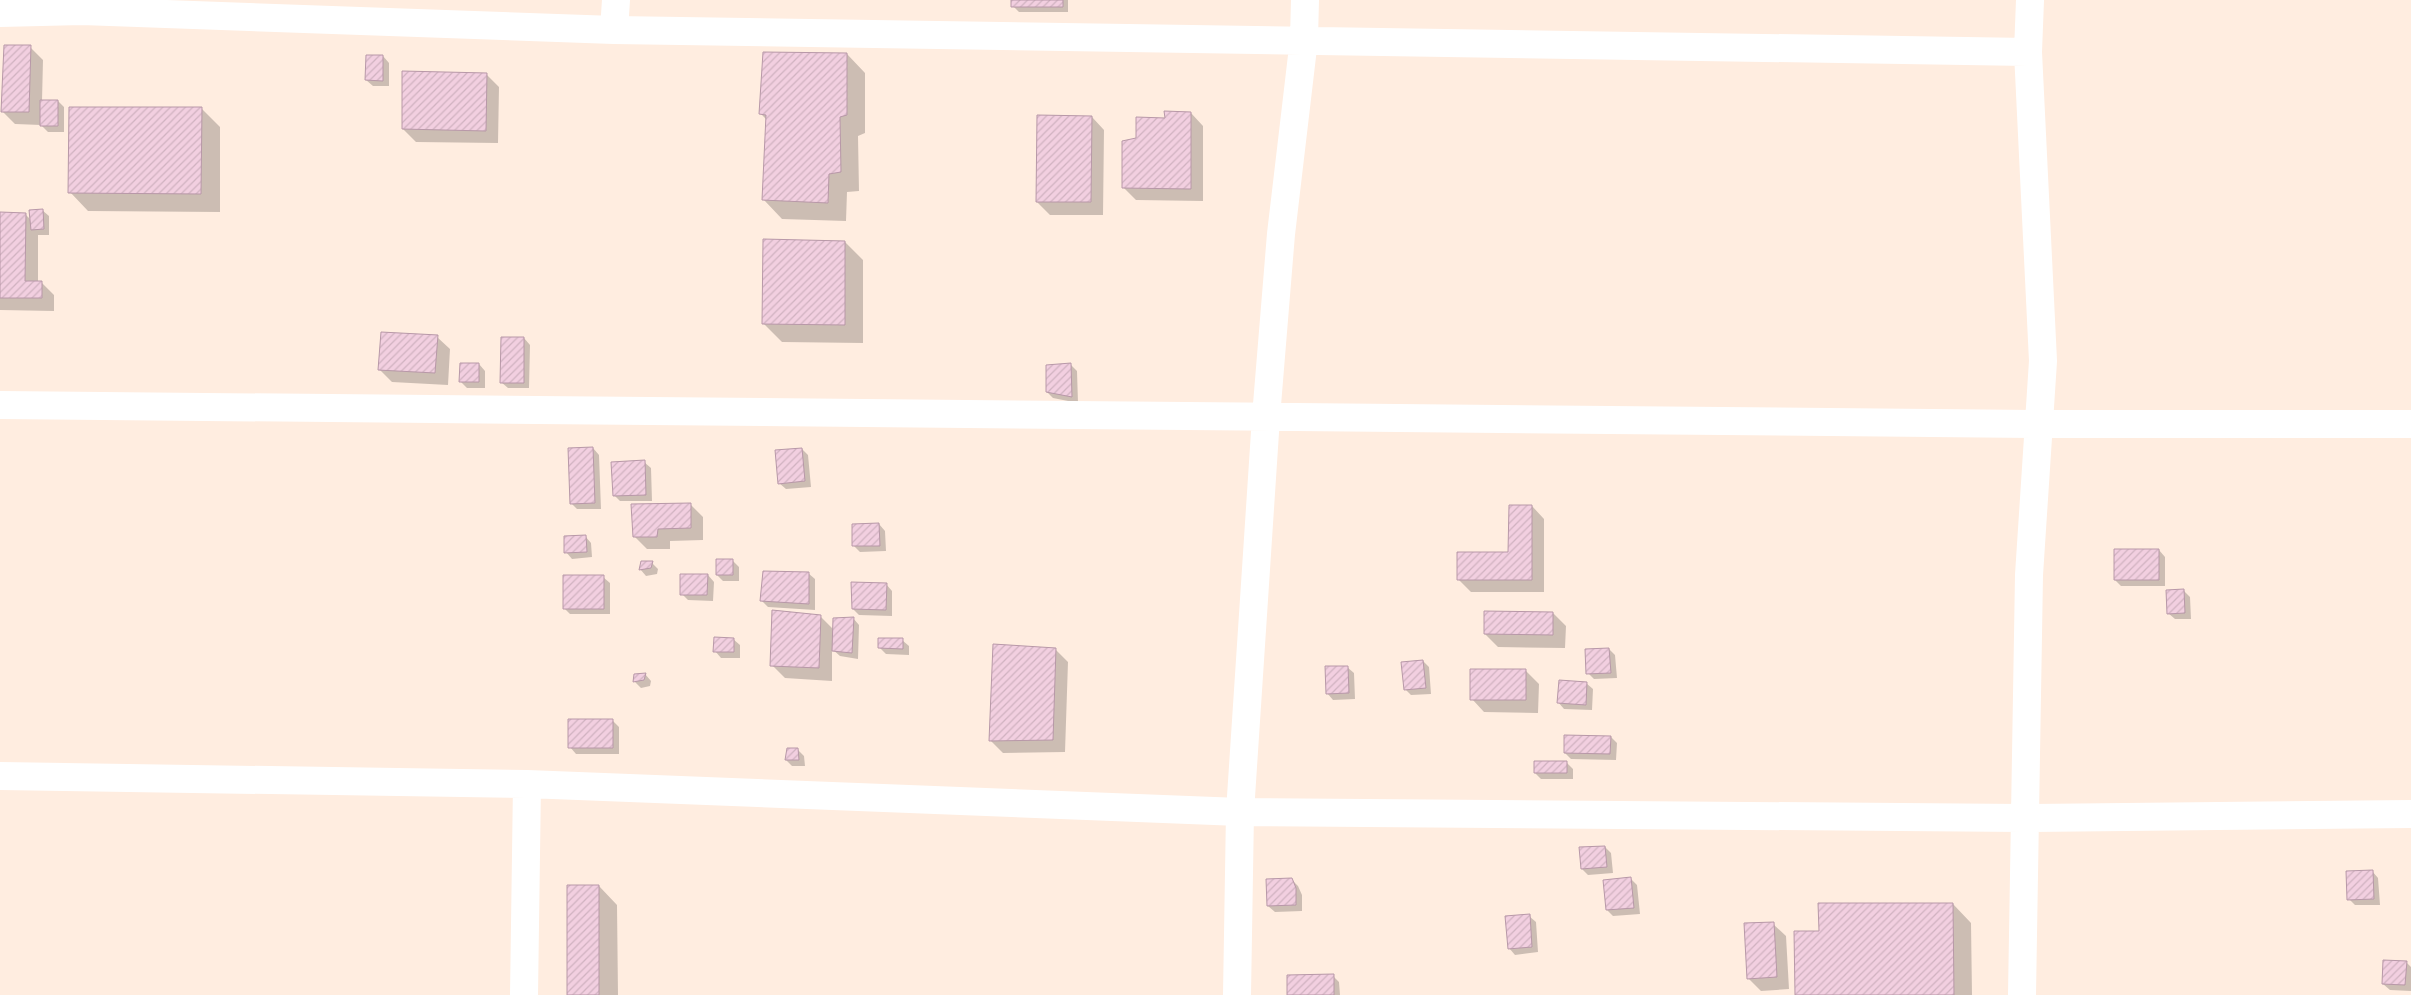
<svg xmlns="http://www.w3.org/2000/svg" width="2411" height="995" font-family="Figtree,sans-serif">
  <defs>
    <pattern id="building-hatch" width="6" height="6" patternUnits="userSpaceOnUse" patternTransform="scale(1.25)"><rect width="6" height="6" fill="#f2cfe0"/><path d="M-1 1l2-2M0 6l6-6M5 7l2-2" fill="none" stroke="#d0b2c0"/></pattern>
  </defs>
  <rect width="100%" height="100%" fill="#ffede0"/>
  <path fill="#0003" d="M 1013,0 L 1068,0 L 1068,12 L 1019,12 L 1013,6 Z
    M 30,47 L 43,60 L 42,101 L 58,101 L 64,107 L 64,132 L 48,132 L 41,125 L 15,124 L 2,111 Z
    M 847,54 L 865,73 L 865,133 L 858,136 L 859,191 L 847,192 L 846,221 L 782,219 L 764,200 L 767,120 L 761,114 Z
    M 383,56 L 389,63 L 389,86 L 373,86 L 366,80 Z
    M 486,74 L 499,87 L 498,143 L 416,142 L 403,129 Z
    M 202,109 L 220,127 L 220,212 L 88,211 L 70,192 Z
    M 1191,113 L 1203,126 L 1203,201 L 1136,200 L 1123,187 L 1138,139 L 1166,119 Z
    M 1092,117 L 1104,130 L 1103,215 L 1050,215 L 1037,202 Z
    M 42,210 L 49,216 L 49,235 L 38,235 L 38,282 L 41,282 L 54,295 L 54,311 L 0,310 L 0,214 L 25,214 L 31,220 Z
    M 845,242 L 863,260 L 863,343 L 782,342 L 763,323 Z
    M 437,337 L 450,349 L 448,385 L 392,382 L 379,369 Z
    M 524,338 L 530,345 L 529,388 L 508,388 L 501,382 Z
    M 479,364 L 485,371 L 485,388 L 467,388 L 461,382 Z
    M 1071,365 L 1077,371 L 1078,403 L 1053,398 L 1047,392 Z
    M 593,448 L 599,455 L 601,509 L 577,509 L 571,503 Z
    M 802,449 L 808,455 L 811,487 L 786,489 L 779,483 Z
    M 644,462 L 651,468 L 652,501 L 620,501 L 614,495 Z
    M 690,504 L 703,517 L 703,540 L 670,541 L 670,549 L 647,549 L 634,536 Z
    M 1532,506 L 1544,519 L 1544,592 L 1471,592 L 1458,579 L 1509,553 Z
    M 879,524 L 885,531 L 886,551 L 860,552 L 854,546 Z
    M 585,536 L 591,543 L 592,557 L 572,559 L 566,552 Z
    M 2159,550 L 2165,557 L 2165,586 L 2121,586 L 2115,580 Z
    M 733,561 L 739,567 L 739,581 L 723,581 L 717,575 Z
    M 652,563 L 658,569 L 657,574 L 646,576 L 640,569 Z
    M 808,573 L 815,579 L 815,610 L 768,607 L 762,601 Z
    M 708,575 L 714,582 L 713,601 L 688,600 L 682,594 Z
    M 603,577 L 610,583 L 610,614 L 570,614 L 564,608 Z
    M 886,584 L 892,591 L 892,616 L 859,615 L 853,609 Z
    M 2184,591 L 2190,597 L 2191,619 L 2175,619 L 2168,613 Z
    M 1553,613 L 1566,626 L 1565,648 L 1498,647 L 1485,634 Z
    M 820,616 L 834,630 L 853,618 L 859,625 L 858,659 L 840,656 L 832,649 L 832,681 L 785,678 L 772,665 Z
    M 733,639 L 740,645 L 740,658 L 721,658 L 715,651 Z
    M 902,640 L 909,646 L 909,655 L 886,654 L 880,648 Z
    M 1055,649 L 1068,662 L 1065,752 L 1003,753 L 990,740 Z
    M 1609,649 L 1615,655 L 1617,678 L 1594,679 L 1588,673 Z
    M 1423,661 L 1429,667 L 1431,694 L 1411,695 L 1405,689 Z
    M 1347,667 L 1354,673 L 1355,699 L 1333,700 L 1327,693 Z
    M 1526,671 L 1539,684 L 1538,713 L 1484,712 L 1472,699 Z
    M 645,674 L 651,681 L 650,686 L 641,688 L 635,682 L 635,675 Z
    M 1586,683 L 1593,689 L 1592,710 L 1564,709 L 1558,702 Z
    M 613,721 L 619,727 L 619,754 L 576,754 L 570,747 Z
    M 1611,737 L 1617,743 L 1616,760 L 1571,759 L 1565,753 Z
    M 798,750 L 804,756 L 805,766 L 792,766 L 786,760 Z
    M 1566,762 L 1573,769 L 1573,779 L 1541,779 L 1535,773 Z
    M 1605,847 L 1611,853 L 1613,873 L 1588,875 L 1582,869 Z
    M 2372,871 L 2378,878 L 2380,905 L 2355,905 L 2349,899 Z
    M 1631,879 L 1637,885 L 1640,914 L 1613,916 L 1607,910 Z
    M 1292,880 L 1298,886 L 1302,895 L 1302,911 L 1275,912 L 1268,906 Z
    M 599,886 L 617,905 L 618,995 L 568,995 Z
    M 1953,904 L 1971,923 L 1972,995 L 1796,995 Z
    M 1529,916 L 1536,922 L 1538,952 L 1515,955 L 1509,948 Z
    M 1773,924 L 1786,936 L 1789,989 L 1761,991 L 1748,978 Z
    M 2406,962 L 2411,967 L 2411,991 L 2390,990 L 2383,984 Z
    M 1333,976 L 1339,982 L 1340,995 L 1288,995 Z"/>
  <path fill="url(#building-hatch)" stroke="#b898a8" d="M 1011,0 L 1063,0 L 1063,7 L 1011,7 Z
    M 4,45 L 31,45 L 29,112 L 1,112 Z
    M 763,52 L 847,53 L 847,115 L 840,117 L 841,172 L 829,174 L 828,203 L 762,200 L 766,115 L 759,114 Z
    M 366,55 L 383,55 L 383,81 L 365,80 Z
    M 402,71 L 487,73 L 486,131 L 402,129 Z
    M 40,100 L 58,100 L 58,126 L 40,126 Z
    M 69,107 L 202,107 L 201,194 L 68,193 Z
    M 1164,111 L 1191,112 L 1191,189 L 1122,188 L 1122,141 L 1136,138 L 1136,117 L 1165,118 Z
    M 1037,115 L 1092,116 L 1091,202 L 1036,202 Z
    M 43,209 L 44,229 L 31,230 L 29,210 Z
    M 0,212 L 26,213 L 25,281 L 42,281 L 42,298 L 0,298 Z
    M 763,239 L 845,241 L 845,325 L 762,324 Z
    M 381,332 L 438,335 L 435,373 L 378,370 Z
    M 501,337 L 524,337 L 524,383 L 500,383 Z
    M 460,363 L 479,363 L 479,382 L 459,382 Z
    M 1071,363 L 1072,397 L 1046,392 L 1046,365 Z
    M 593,447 L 595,503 L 570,504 L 568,448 Z
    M 802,448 L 805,481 L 778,484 L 775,450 Z
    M 645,460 L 646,495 L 613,496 L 611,462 Z
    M 691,503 L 691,528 L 658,529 L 657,537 L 633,537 L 631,504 Z
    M 1509,505 L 1532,505 L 1532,580 L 1457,580 L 1457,552 L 1508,552 Z
    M 879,523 L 880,546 L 852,546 L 852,524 Z
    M 586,535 L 587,552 L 564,553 L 564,536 Z
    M 2114,549 L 2159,549 L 2159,580 L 2114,580 Z
    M 716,559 L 733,559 L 733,575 L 716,575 Z
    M 641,561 L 653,561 L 651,568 L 639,570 Z
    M 763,571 L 809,572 L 809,604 L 760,601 Z
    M 680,574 L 708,574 L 707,595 L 680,595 Z
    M 563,575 L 604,575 L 604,609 L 563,609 Z
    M 851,582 L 887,583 L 886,610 L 852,609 Z
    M 2184,589 L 2185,613 L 2167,614 L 2166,590 Z
    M 772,610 L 821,615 L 819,668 L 770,666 Z
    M 1484,611 L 1553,612 L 1553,635 L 1484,634 Z
    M 854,617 L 852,653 L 832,651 L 833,618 Z
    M 714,637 L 734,638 L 734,652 L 713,652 Z
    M 878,638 L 903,638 L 903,649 L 878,648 Z
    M 993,644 L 1056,648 L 1053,740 L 989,741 Z
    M 1609,648 L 1611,673 L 1586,674 L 1585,649 Z
    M 1423,660 L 1426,688 L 1404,690 L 1401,662 Z
    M 1325,666 L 1348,666 L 1349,693 L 1326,694 Z
    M 1470,669 L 1526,669 L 1526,700 L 1470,700 Z
    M 646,673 L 644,680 L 633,682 L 634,674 Z
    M 1559,680 L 1587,682 L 1586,705 L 1557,703 Z
    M 568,719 L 613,719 L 613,748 L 568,748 Z
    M 1564,735 L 1611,736 L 1610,754 L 1564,753 Z
    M 787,748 L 798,748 L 799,760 L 785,760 Z
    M 1534,761 L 1567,761 L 1567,773 L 1534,773 Z
    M 1605,846 L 1607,867 L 1581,869 L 1579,847 Z
    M 2373,870 L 2374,899 L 2347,900 L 2346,871 Z
    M 1631,877 L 1634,908 L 1606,910 L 1603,880 Z
    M 1292,878 L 1296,888 L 1296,905 L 1267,906 L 1266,879 Z
    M 567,885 L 599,885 L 599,995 L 567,995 Z
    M 1818,903 L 1953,903 L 1954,995 L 1795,995 L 1794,931 L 1819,931 Z
    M 1530,914 L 1532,947 L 1508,949 L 1505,916 Z
    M 1774,922 L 1777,977 L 1747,979 L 1744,923 Z
    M 2383,960 L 2407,961 L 2405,985 L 2382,984 Z
    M 1334,974 L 1334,995 L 1287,995 L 1287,975 Z"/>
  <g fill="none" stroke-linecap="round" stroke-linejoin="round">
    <path stroke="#fff" stroke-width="28" d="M 0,13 L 82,11 L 614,30 L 2028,52
      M 614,30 L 616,0
      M 0,405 L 2039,424 L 2411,424
      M 0,776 L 527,784 L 1240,812 L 2023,818 L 2411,814
      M 524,995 L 527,784
      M 1237,995 L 1240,812 L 1266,417 L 1281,234 L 1304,39 L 1305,0
      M 2022,995 L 2029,575 L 2043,361 L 2028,52 L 2030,0"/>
  </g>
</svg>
